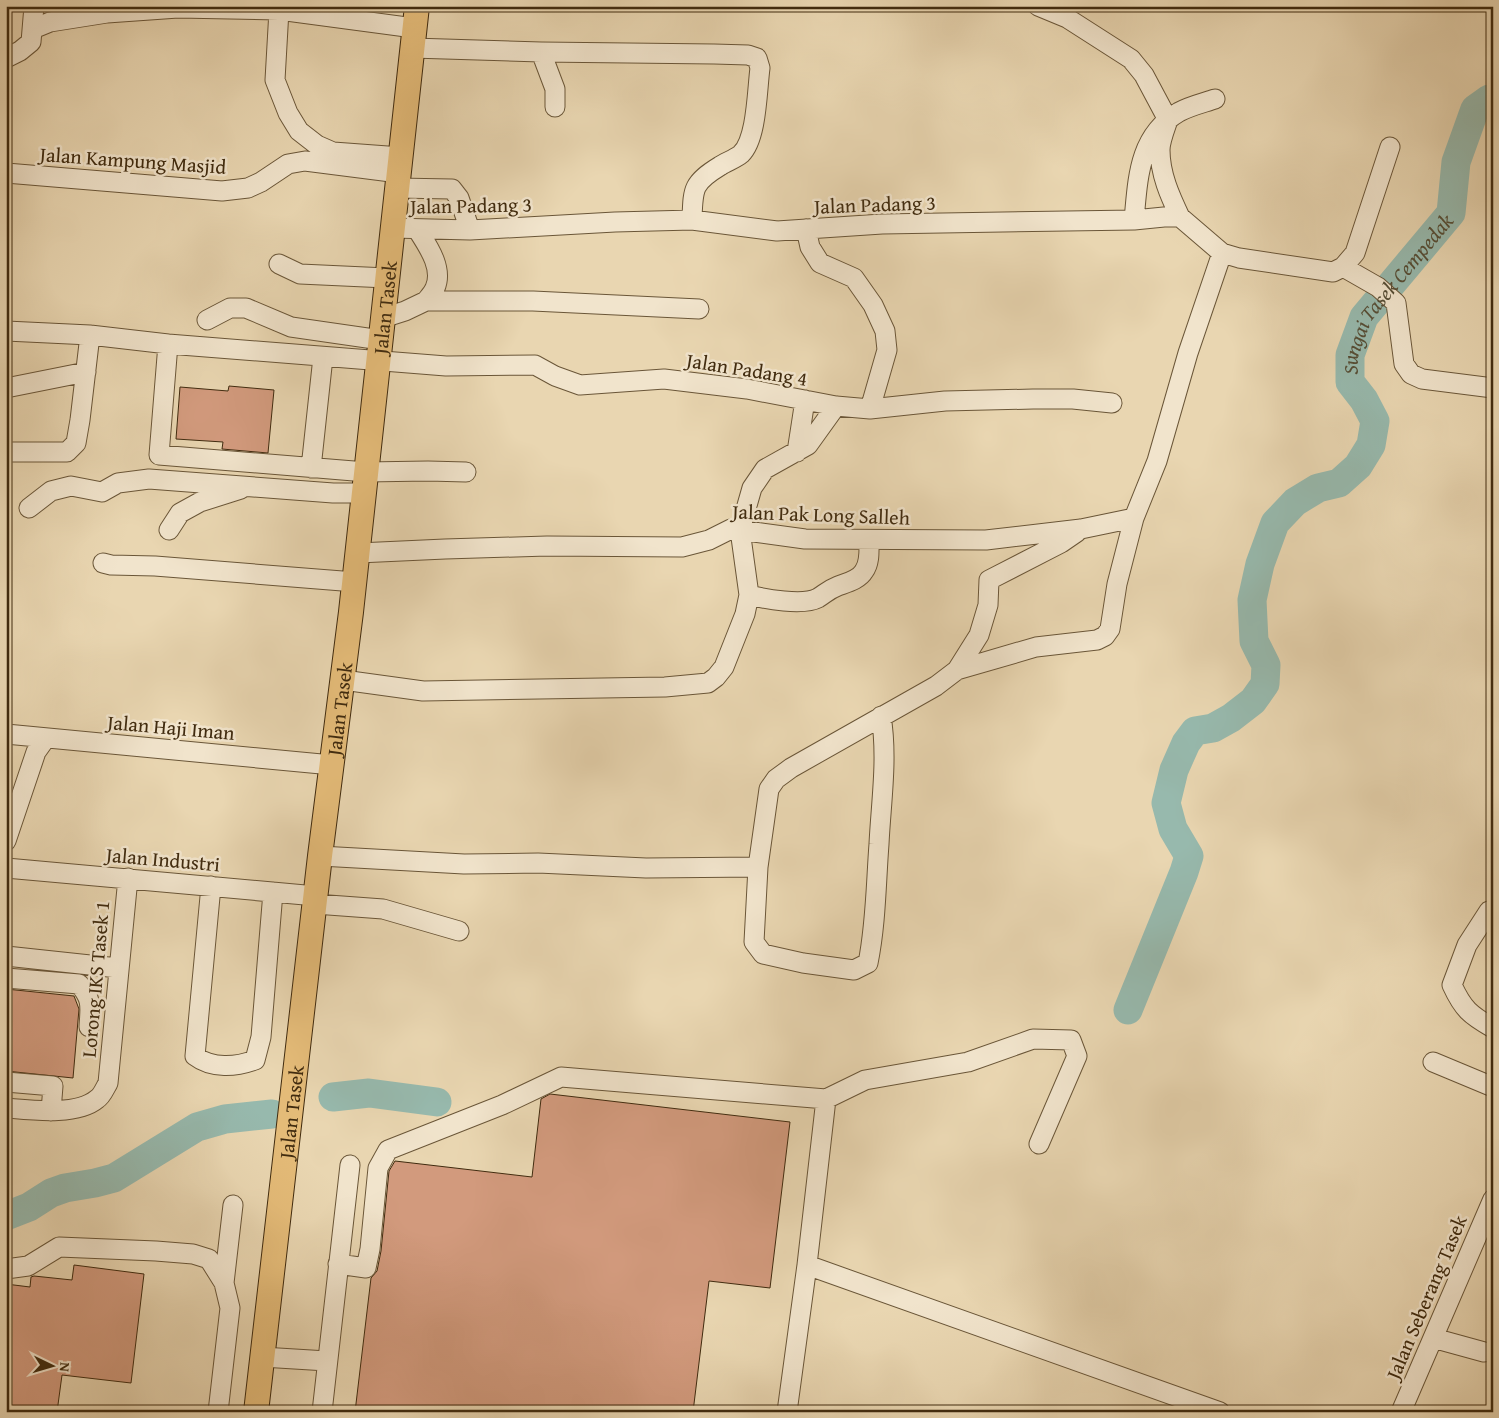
<svg xmlns="http://www.w3.org/2000/svg" width="1499" height="1418" font-family="'Gentium Book Plus',serif">
  <rect width="100%" height="100%" fill="#e9d6b1"/>
  <filter id="stains"><feTurbulence type="fractalNoise" baseFrequency=".004" numOctaves="4"/><feColorMatrix values="0 0 0 0 .2 0 0 0 0 .09 0 0 0 0 .02 0 0 0 .5 -.17"/></filter>
  <radialGradient id="worn" r=".72"><stop offset=".6" stop-color="#630" stop-opacity="0"/><stop offset="1" stop-color="#630" stop-opacity=".3"/></radialGradient>
  <g fill="none" stroke-linecap="round" stroke-linejoin="round">
    <g stroke="#97b9ad" stroke-width="29">
      <path id="s1" d="M 1128,1010 L 1184,872 L 1189,856 L 1173,829 L 1166,803 L 1174,770 L 1186,743 L 1195,731 L 1213,728 L 1231,718 L 1253,701 L 1265,684 L 1266,665 L 1254,641 L 1252,600 L 1260,564 L 1275,523 L 1295,502 L 1318,488 L 1339,483 L 1358,466 L 1371,445 L 1375,421 L 1364,400 L 1350,382 L 1350,355 L 1364,317 L 1451,213 L 1456,162 L 1475,109 L 1489,99 L 1493,100"/>
      <path d="M 333,1097 L 369,1093 L 437,1102"/>
      <path d="M 6,1216 L 29,1207 L 51,1193 L 65,1188 L 95,1183 L 114,1178 L 197,1127 L 225,1119 L 272,1114"/>
    </g>
  </g>
  <path fill="#d29a7d" stroke="#402b0f" d="M 229,386 L 274,390 L 268,453 L 222,449 L 223,442 L 176,439 L 180,387 L 228,391 Z
    M 6,989 L 74,996 L 79,1009 L 73,1078 L 6,1071 Z
    M 550,1094 L 790,1122 L 770,1288 L 709,1281 L 693,1412 L 355,1412 L 371,1278 L 377,1271 L 381,1251 L 389,1171 L 395,1161 L 532,1177 L 541,1099 Z
    M 74,1265 L 144,1274 L 131,1383 L 62,1375 L 57,1412 L 6,1412 L 6,1284 L 30,1287 L 31,1277 L 34,1276 L 72,1280 Z"/>
  <g fill="none" stroke-linecap="round" stroke-linejoin="round">
    <g stroke="#6a5638" stroke-width="21">
      <path id="minor" d="M 1038,6 L 1067,18 L 1131,59 L 1144,75 L 1168,120 C 1165,129 1160,141 1160,150 C 1160,174 1170,196 1180,217
        M 33,29 L 50,22 L 107,13 L 178,8 L 279,10
        M 412,48 L 541,52 L 714,54 L 748,55 L 757,58 L 760,68 C 757,90 757,139 741,154 C 735,159 726,162 720,166 C 692,183 693,189 692,220
        M 541,52 L 555,89 L 555,107
        M 6,58 L 20,51 L 31,42 L 34,6
        M 401,157 L 333,152 L 317,145 L 299,131 L 288,113 L 275,80 L 279,10 L 414,28
        M 6,173 L 222,191 L 248,188 L 261,182 L 288,164 L 305,161 L 399,173
        M 397,188 L 452,189 L 459,198 L 470,230
        M 1134,220 C 1138,179 1138,136 1179,112 C 1190,106 1203,103 1215,99
        M 393,228 L 470,230 L 615,222 L 692,220 L 777,231 L 882,224 L 1134,220 L 1164,217 L 1180,217 L 1222,253 L 1239,258 L 1333,272 L 1343,267 L 1355,253 L 1390,147
        M 417,229 C 427,245 444,268 435,288 C 433,293 429,297 426,301
        M 806,229 L 810,247 L 820,263 L 854,278 L 873,305 L 885,331 L 887,350 L 870,409
        M 279,264 L 300,274 L 387,278
        M 1343,267 L 1378,287 L 1396,303 L 1404,364 L 1411,374 L 1422,379 L 1493,388
        M 383,318 L 405,311 L 426,301 L 533,301 L 699,309
        M 207,320 L 230,308 L 246,308 L 291,327 L 381,340
        M 6,331 L 90,335 L 168,344
        M 6,388 L 86,372
        M 6,452 L 67,452 L 76,443 L 80,420 L 90,335
        M 797,452 L 805,400
        M 311,468 L 323,357
        M 466,472 L 428,471 L 366,472 L 159,455 L 168,344 L 446,366 L 535,365 L 555,376 L 580,385 L 664,379 L 747,389 L 836,406 L 870,409 L 945,401 L 1033,399 L 1073,399 L 1112,403
        M 29,508 L 51,491 L 71,486 L 102,492 L 118,483 L 149,479 L 333,493 L 364,493
        M 169,530 L 180,513 L 200,502 L 241,489
        M 358,553 L 445,549 L 547,546 L 682,547 L 709,540 L 731,529 L 805,539 L 986,540 L 1081,529 L 1134,518
        M 103,563 L 111,565 L 155,566 L 355,582
        M 749,595 C 765,599 803,606 818,598 C 826,593 828,590 838,586 C 846,583 859,580 864,571 C 870,563 869,551 869,541
        M 957,670 L 979,635 L 988,605 L 989,580 L 1061,543 L 1077,532
        M 343,680 L 423,691 L 665,687 L 708,683 L 716,677 L 724,667 L 745,614 L 749,595 L 740,530 L 752,488 L 765,469 L 808,445 L 836,406
        M 6,734 L 332,765
        M 6,841 L 36,752 L 46,738
        M 320,856 L 464,864 L 538,863 L 646,868 L 758,867 L 769,789 L 776,779 L 791,768 L 936,686 L 957,670 L 1036,647 L 1097,640 L 1105,636 L 1110,629 L 1117,584 L 1134,518 L 1157,461 L 1188,353 L 1222,253
        M 758,867 L 754,942 L 763,954 L 803,963 L 854,970 L 868,963 C 876,924 876,883 879,844 C 881,802 888,758 881,716
        M 6,868 L 316,896
        M 211,886 L 195,1056 C 212,1069 236,1067 255,1060 L 261,1037 L 273,892
        M 315,904 L 383,909 L 459,931
        M 1493,910 L 1489,911 L 1467,945 L 1452,985 C 1463,1009 1470,1015 1493,1028
        M 6,956 L 118,968
        M 6,978 L 79,984 C 93,1000 90,1007 89,1027
        M 1433,1062 L 1493,1087
        M 6,1082 L 53,1086 L 51,1111
        M 6,1108 C 31,1110 77,1116 97,1099 C 102,1096 105,1088 108,1083 L 128,878
        M 338,1264 L 366,1268 L 370,1249 L 378,1168 L 388,1150 L 502,1105 L 561,1077 L 826,1099 L 865,1080 L 968,1062 L 1033,1039 L 1071,1040 L 1077,1056 L 1039,1144
        M 807,1265 L 1220,1412
        M 6,1269 L 28,1266 L 59,1247 L 156,1251 L 193,1254 L 209,1259 L 224,1283
        M 1433,1338 L 1484,1352
        M 262,1357 L 327,1361
        M 218,1412 L 230,1308 L 224,1283 L 233,1205
        M 322,1412 L 350,1165
        M 787,1412 L 807,1265 L 826,1099
        M 1401,1412 L 1493,1199"/>
    </g>
    <g stroke="#402b0f" stroke-width="26">
      <g id="major">
        <path id="s2" d="M 256,1412 L 320,856 L 351,612 L 417,6"/>
      </g>
    </g>
    <use href="#minor" stroke="#f1e4cc" stroke-width="19"/>
    <use href="#major" stroke="#e4bb78" stroke-width="24"/>
  </g>
  <g text-anchor="middle" dominant-baseline="central" stroke-width="5" stroke-linejoin="round" paint-order="stroke">
    <g font-size="20" fill="#402b0f" stroke="#f1e4cc">
      <text transform="translate(133 160) rotate(4)">Jalan Kampung Masjid</text>
      <text transform="translate(875 204) rotate(-2)">Jalan Padang 3</text>
      <text transform="translate(471 205) rotate(-1)">Jalan Padang 3</text>
      <text stroke="none"><textPath href="#s2" startOffset="1112">Jalan Tasek</textPath></text>
      <text transform="translate(747 369) rotate(9)">Jalan Padang 4</text>
      <text transform="translate(821 514) rotate(2)">Jalan Pak Long Salleh</text>
      <text stroke="none"><textPath href="#s2" startOffset="708">Jalan Tasek</textPath></text>
      <text transform="translate(171 727) rotate(5)">Jalan Haji Iman</text>
      <text transform="translate(163 859) rotate(5)">Jalan Industri</text>
      <text transform="translate(95 979) rotate(-85)">Lorong IKS Tasek 1</text>
      <text stroke="none"><textPath href="#s2" startOffset="302">Jalan Tasek</textPath></text>
      <text transform="translate(1426 1297) rotate(-67)">Jalan Seberang Tasek</text>
    </g>
    <g font-size="21" font-style="italic" fill="#564e36" stroke="#f1e4cc">
      <text stroke="none"><textPath href="#s1" startOffset="859">Sungai Tasek Cempedak</textPath></text>
    </g>
  </g>
  <rect width="1499" height="1418" fill="none" stroke="#e9d6b1" stroke-width="25"/>
  <rect x="8" y="8" width="1484" height="1403" fill="none" stroke="#402b0f" stroke-width="2.5"/>
  <rect x="12" y="12" width="1474" height="1393" fill="none" stroke="#402b0f"/>
  <g transform="translate(52 1366) rotate(95)" stroke="#f1e4cc" stroke-width="4" paint-order="stroke">
  <path d="M0-4L9 19L0 12L-9 19Z" fill="#402b0f"/>
  <text y="-8" font-size="14" font-weight="bold" text-anchor="middle" fill="#402b0f">N</text>
  </g>
  <rect width="100%" height="100%" filter="url(#stains)"/>
  <rect width="100%" height="100%" fill="url(#worn)"/>
</svg>
